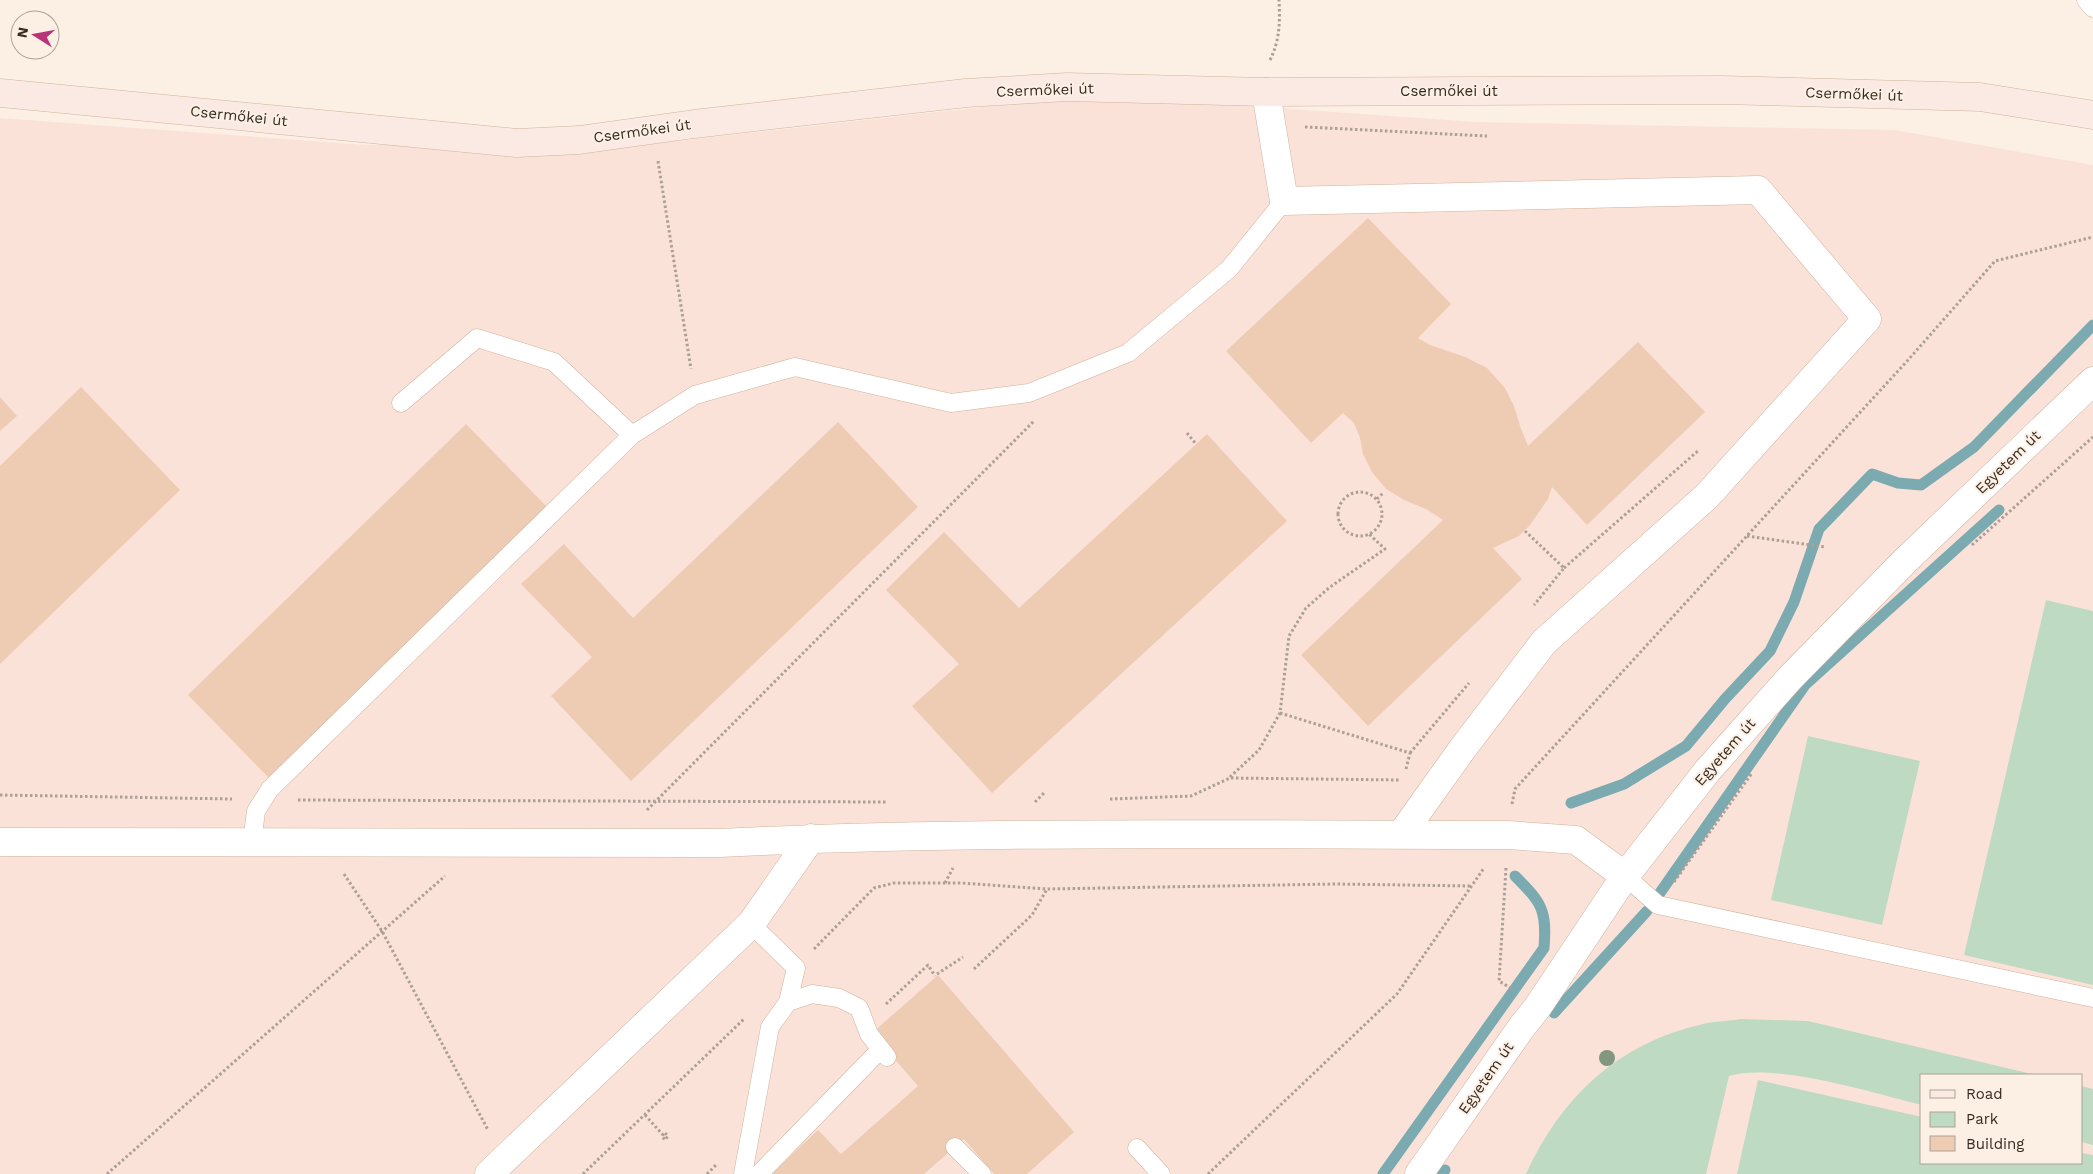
<svg xmlns="http://www.w3.org/2000/svg" width="2093" height="1174" font-family="'Work Sans',sans-serif">
  <rect width="100%" height="100%" fill="#fcf0e5"/>
  <path fill="#fbe2d9" fill-rule="evenodd" d="M 1091,95 L 1477,122 L 1895,130 L 2093,165 L 2093,1174 L 0,1174 L 0,118 L 368,145 L 649,144 ZM 1922,1075 L 2082,1075 L 2082,1163 L 1922,1163 Z"/>
  <path fill="#bedac3" d="M 2046,600 L 2093,611 L 2093,985 L 1964,955 Z
    M 1808,736 L 1920,761 L 1882,925 L 1771,900 Z
    M 1741,1019 L 1808,1021 L 2036,1075 L 1922,1075 L 1922,1105 C 1873,1093 1776,1062 1729,1076 L 1706,1174 L 1526,1174 C 1561,1097 1618,1043 1703,1024 C 1715,1021 1729,1021 1741,1019 Z
    M 1758,1080 L 1922,1117 L 1922,1163 L 2082,1163 L 2082,1153 L 2093,1155 L 2093,1174 L 1737,1174 Z
    M 2082,1086 L 2093,1089 L 2093,1145 L 2082,1142 Z"/>
  <g fill="none" stroke-linecap="round" stroke-linejoin="round">
    <path stroke="#7babb1" stroke-width="11" d="M 1571,803 L 1624,784 L 1686,746 L 1725,699 L 1770,651 L 1794,602 L 1819,529 L 1872,474 L 1898,483 L 1921,485 L 1974,447 L 2093,325
      M 1655,900 L 1805,685 L 1999,510
      M 1554,1013 L 1647,911
      M 1383,1174 L 1544,948 C 1547,910 1542,903 1515,876
      M 1442,1174 L 1445,1170"/>
  </g>
  <path fill="#eecbb3" d="M 1368,218 L 1451,304 L 1418,338 L 1430,345 L 1465,357 L 1487,368 L 1505,388 L 1514,406 L 1520,426 L 1528,446 L 1638,342 L 1705,412 L 1587,525 L 1552,487 L 1548,499 L 1530,525 L 1519,536 L 1493,548 L 1522,579 L 1368,726 L 1301,655 L 1443,520 L 1426,509 L 1404,500 L 1386,489 L 1372,472 L 1363,454 L 1360,438 L 1354,423 L 1343,413 L 1311,443 L 1226,351 Z
    M 81,387 L 180,490 L 0,664 L 0,466 Z
    M 0,397 L 17,416 L 0,431 Z
    M 838,422 L 918,507 L 631,781 L 551,696 L 592,657 L 521,584 L 564,544 L 633,618 Z
    M 466,424 L 547,507 L 269,778 L 188,695 Z
    M 1207,434 L 1287,521 L 992,793 L 912,706 L 959,664 L 886,590 L 944,532 L 1019,608 Z
    M 938,975 L 1074,1132 L 1027,1174 L 994,1174 L 964,1139 L 924,1174 L 771,1174 L 818,1130 L 841,1154 L 918,1086 L 872,1033 Z"/>
  <g fill="none" stroke-linecap="round" stroke-linejoin="round">
    <g stroke="#cfb39a" stroke-width="19">
      <path id="lane" d="M 2086,0 L 2093,8
        M 401,403 L 477,338 L 554,362 L 632,435 L 695,395 L 795,367 L 951,403 L 1029,393 L 1128,353 L 1229,269 L 1284,201
        M 252,843 L 256,811 L 270,789 L 632,435
        M 1625,876 L 1658,905 L 2093,998
        M 788,1002 L 812,994 L 839,998 L 859,1008 L 869,1034 L 887,1057
        M 955,1147 L 982,1174
        M 1137,1148 L 1161,1174
        M 743,1174 L 770,1027 L 788,1002 L 796,968 L 751,924
        M 759,1174 L 881,1049"/>
    </g>
    <g stroke="#cfb39a" stroke-width="29">
      <path id="street" d="M 1266,92 L 1284,201 L 1758,190 L 1867,319 L 1707,496 L 1544,642 L 1463,748 L 1401,835
        M 0,842 L 719,843 C 981,830 1245,835 1508,835 L 1576,840 L 1625,876
        M 489,1174 L 751,924 L 811,838
        M 1419,1174 L 1521,1028 L 1537,1008 L 1625,876 L 1708,770 L 1791,677 L 1906,560 L 2093,381"/>
    </g>
    <g stroke="#cfb39a" stroke-width="29">
      <path id="secondary" d="M 0,93 L 517,143 L 579,140 L 694,124 L 966,93 L 1067,87 L 1266,92 L 1722,90 L 1980,97 L 2093,115"/>
    </g>
    <path stroke="#aca096" stroke-width="3" stroke-dasharray="2.5 2.5" stroke-linecap="butt" d="M 1270,60 C 1280,40 1280,22 1279,0
      M 1305,127 L 1487,136
      M 658,161 L 691,369
      M 1187,433 L 1196,444
      M1338 514a22 22 0 1 1 44 0a22 22 0 1 1-44 0Z
      M 1377,499 L 1383,493
      M 1525,531 L 1564,568 L 1534,605
      M 1747,536 L 1825,547
      M 1972,545 L 2093,437
      M 1564,568 L 1699,450
      M 1280,713 L 1410,753 L 1406,769
      M 1410,753 L 1469,683
      M 1230,777 L 1259,750 L 1280,713 L 1289,636 L 1306,608 L 1330,587 L 1385,549 L 1369,534
      M 0,795 L 232,799
      M 1110,799 L 1191,796 L 1230,778 L 1400,780
      M 298,800 L 887,802
      M 1035,802 L 1045,792
      M 1512,804 L 1515,789 L 1909,359 L 1995,261 L 2093,237
      M 647,810 L 1034,421
      M 1506,868 L 1499,981 L 1512,989
      M 344,874 L 382,931 L 488,1130
      M 1674,882 L 1752,773
      M 945,883 L 953,868
      M 814,949 L 874,888 L 894,883 L 961,883 L 1047,889 L 1336,884 L 1472,886
      M 974,969 L 1032,915 L 1047,889
      M 937,974 L 963,957
      M 886,1004 L 928,965 L 935,976
      M 645,1115 L 663,1135 L 662,1136 L 665,1140 L 668,1136 L 665,1133 L 663,1135
      M 107,1174 L 445,876
      M 583,1174 L 744,1019
      M 707,1174 L 717,1164
      M 1208,1174 L 1397,994 L 1484,868"/>
    <use href="#lane" stroke="#fff" stroke-width="18"/>
    <use href="#street" stroke="#fff" stroke-width="28"/>
    <use href="#secondary" stroke="#fbeae4" stroke-width="28"/>
  </g>
  <circle fill="#81977f" cx="1607" cy="1058" r="8"/>
  <g text-anchor="middle" dominant-baseline="central" stroke-width="4" stroke-linejoin="round" paint-order="stroke">
    <g font-size="15" fill="#372c22" stroke="#fcf0e5">
      <text transform="translate(1045 90) rotate(-2)">Csermőkei út</text>
      <text x="1449" y="91">Csermőkei út</text>
      <text transform="translate(1854 94) rotate(2)">Csermőkei út</text>
      <text transform="translate(239 116) rotate(6)">Csermőkei út</text>
      <text transform="translate(642 131) rotate(-8)">Csermőkei út</text>
      <text transform="translate(2008 462) rotate(-44)">Egyetem út</text>
      <text transform="translate(1725 752) rotate(-49)">Egyetem út</text>
      <text transform="translate(1486 1078) rotate(-55)">Egyetem út</text>
    </g>
  </g>
  <rect x="1920" y="1074" width="162" height="90" fill="#fcf0e5" stroke="#ada297"/>
  <rect x="1930" y="1090" width="25" height="8" fill="#fbeae4" stroke="#ada297"/>
  <text x="1966" y="1099" font-size="15" fill="#372c22">Road</text>
  <rect x="1930" y="1112" width="25" height="15" fill="#bedac3" stroke="#ada297"/>
  <text x="1966" y="1124" font-size="15" fill="#372c22">Park</text>
  <rect x="1930" y="1136" width="25" height="15" fill="#eecbb3" stroke="#ada297"/>
  <text x="1966" y="1149" font-size="15" fill="#372c22">Building</text>
  <g transform="translate(35 35) rotate(281)"><circle r="24" fill="#fcf0e5" stroke="#ada297"/>
  <path d="M0-4L9 19L0 12L-9 19Z" fill="#b83479"/>
  <text y="-8" font-size="14" font-weight="bold" text-anchor="middle" fill="#372c22">N</text>
  </g>
</svg>
